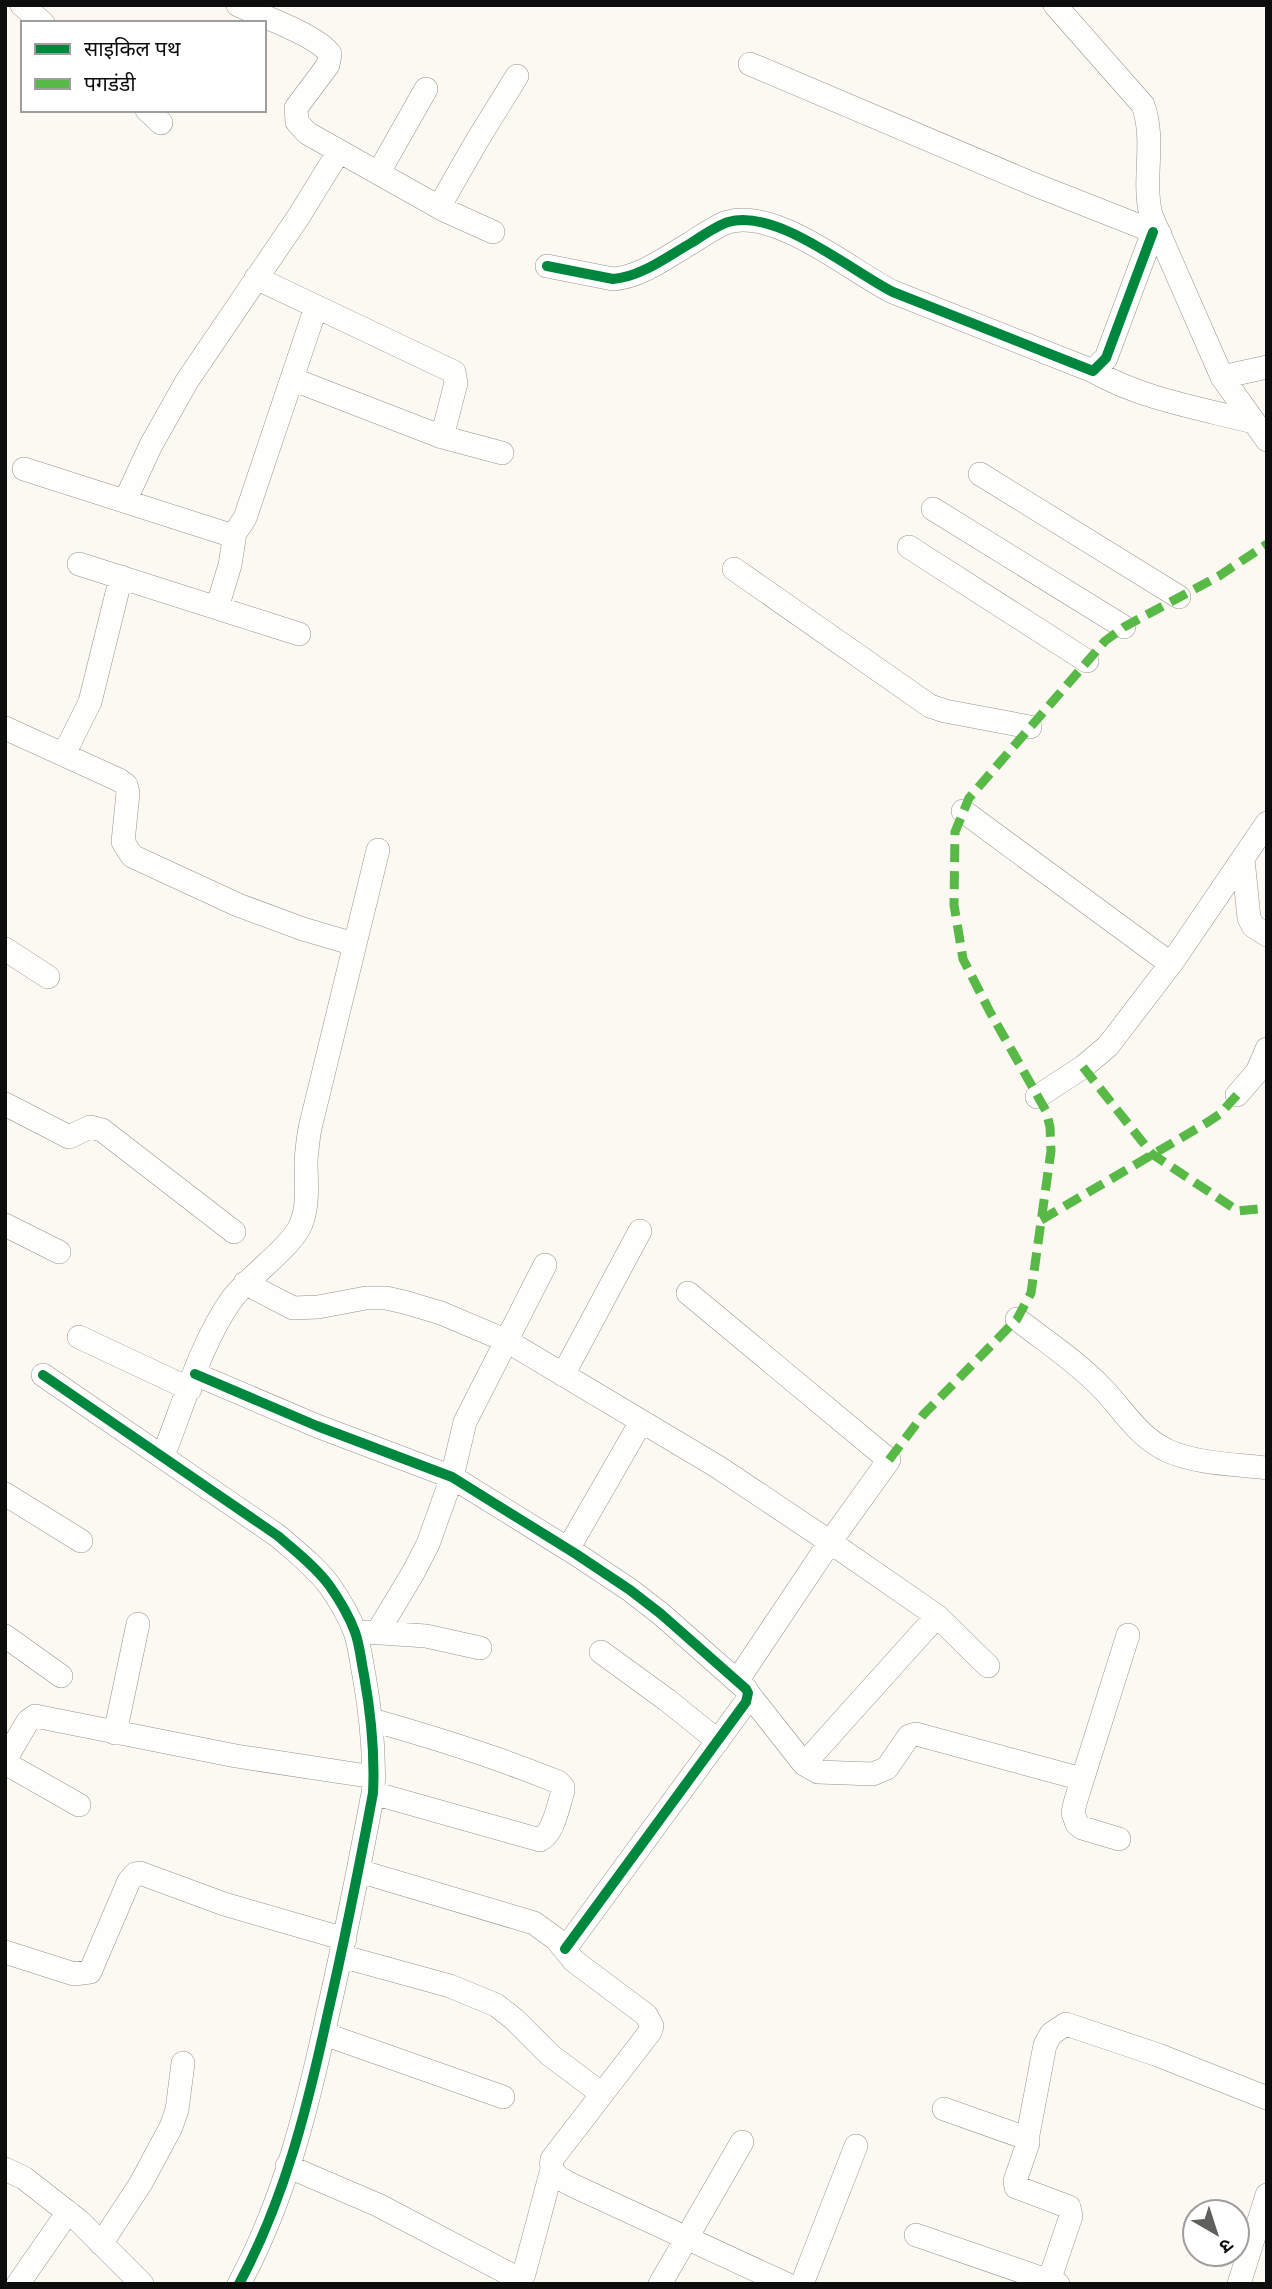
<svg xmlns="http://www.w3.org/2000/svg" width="1272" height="2289" font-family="'Times New Roman','Noto Sans Devanagari',serif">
  <rect width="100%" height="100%" fill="#fbf9f1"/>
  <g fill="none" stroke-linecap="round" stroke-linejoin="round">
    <g stroke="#949390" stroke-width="24">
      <path id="minor" d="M 22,5 L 43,23
        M 238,5 C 261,16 317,35 330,54 L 328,65 L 296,108 L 297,122 L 307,133 L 444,210 L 493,232
        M 1055,5 L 1143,105 C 1156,141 1142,179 1151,215 L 1222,377 L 1267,440
        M 750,64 L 1033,184 L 1160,234
        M 147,110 L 161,123
        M 379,172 L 426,89
        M 439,207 L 478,139 L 517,76
        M 547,266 L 613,279 C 641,277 668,256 691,243 C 702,236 716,226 728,222 C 777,208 851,271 893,292 L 1093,371 L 1106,358 L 1153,232
        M 256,278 L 454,372 L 456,383 L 442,437
        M 1093,371 C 1142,399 1199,408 1253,422
        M 1222,377 L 1267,367
        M 292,379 L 442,437 L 502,453
        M 24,469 L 227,534 L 235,533 L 245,518 L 316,307
        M 980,474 L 1179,597
        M 125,501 L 151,445 L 187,381 L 299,216 L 339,151
        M 933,509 L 1124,627
        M 909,547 L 1087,661
        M 79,564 L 299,634
        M 734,569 L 930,706 L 945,711 L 1030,727
        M 217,608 L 230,565 L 235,533
        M 5,728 L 119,780 L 126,785 L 128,793 L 123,842 L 132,856 L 238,905 L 303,929 L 354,944
        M 64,754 L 90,702 L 121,577
        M 963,811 L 1171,964
        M 1243,859 L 1249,918 L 1253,926 L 1267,935
        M 5,949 L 48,977
        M 1237,1095 L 1257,1072 L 1267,1049
        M 1037,1097 L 1083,1067 L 1108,1046 L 1173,961 L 1267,823
        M 5,1104 L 69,1137 L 90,1127 L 102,1130 L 234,1232
        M 5,1225 L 59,1252
        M 245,1283 L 293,1308 L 318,1307 L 366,1298 L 386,1298 L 404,1302 L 441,1313 L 507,1341 L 718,1467 L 830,1542 L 937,1616 L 988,1666
        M 688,1293 L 889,1460 L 830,1542 L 737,1681
        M 1017,1319 C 1045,1341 1076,1361 1101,1387 C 1124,1410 1135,1434 1166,1450 C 1196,1464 1234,1464 1267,1468
        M 79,1337 L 190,1389
        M 195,1374 L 317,1426 L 452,1477 L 576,1554 L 630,1590 L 661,1614 L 746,1689 L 748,1693 L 746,1702 L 565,1949
        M 43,1375 L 278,1536 C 295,1551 315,1566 329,1585 C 339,1599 349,1616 355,1632 C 360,1646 361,1661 364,1675 C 371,1714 375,1753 373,1793 C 359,1868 344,1943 327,2017 C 307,2109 284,2201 239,2284
        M 563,1375 L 640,1231
        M 163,1456 C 183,1406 201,1342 232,1299 C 249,1276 292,1247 301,1224 C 309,1205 306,1181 306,1160 C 307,1150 308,1139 310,1128 L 378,850
        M 5,1494 L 81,1541
        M 568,1549 L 641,1422
        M 366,1632 L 426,1636 L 480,1648
        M 377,1633 L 413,1573 L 428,1544 L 452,1477 L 465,1422 L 545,1265
        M 5,1636 L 61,1676
        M 601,1652 L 667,1700 L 718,1741
        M 748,1693 L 804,1764 L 818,1772 L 873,1774 L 887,1768 L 909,1736 L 916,1734 L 1082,1779
        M 372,1720 C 436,1738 497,1757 558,1782 L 563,1787 L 563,1791 C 558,1806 554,1833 540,1840 L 373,1793
        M 115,1733 L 138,1624
        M 5,1760 L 28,1721 L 35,1716 L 236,1756 L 374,1777
        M 5,1763 L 79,1805
        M 804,1764 L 937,1616
        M 1119,1839 L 1082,1828 L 1077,1824 L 1073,1813 L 1075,1803 L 1128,1635
        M 359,1871 L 534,1923 L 556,1939 L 574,1961 L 646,2015 L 652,2026 L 650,2032 L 552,2159 C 549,2174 560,2179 572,2185 L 786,2284
        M 5,1952 L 74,1974 L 90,1972 L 129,1881 L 135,1874 L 140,1873 L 224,1904 L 345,1939
        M 341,1956 L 450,1986 L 496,2005 L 514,2019 L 550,2055 L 602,2094
        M 324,2034 L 503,2097
        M 944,2109 L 1026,2138 L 1028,2143 L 1015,2181 L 1016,2187 L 1069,2207 L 1071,2216 L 1049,2281
        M 1027,2140 L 1045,2045 L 1051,2034 L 1066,2024 L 1158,2055 L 1267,2098
        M 287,2166 L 378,2205 L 519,2279 L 524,2274 L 552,2169
        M 5,2169 L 24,2178 L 79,2221 L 142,2284
        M 916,2235 L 1058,2284
        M 101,2244 L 141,2183 L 171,2127 L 177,2110 L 183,2063
        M 18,2284 L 68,2212
        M 660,2284 L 742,2142
        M 802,2284 L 856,2146
        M 1239,2284 L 1267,2195"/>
    </g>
    <use href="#minor" stroke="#fefefd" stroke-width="23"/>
    <path stroke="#58b947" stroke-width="9" stroke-dasharray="18 9" stroke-linecap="butt" d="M 1083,1067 L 1152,1154 L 1238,1211 L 1267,1208
      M 1041,1220 L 1208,1122 L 1220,1114 L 1237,1095
      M 889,1460 L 923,1415 L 1017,1319 L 1031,1293 L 1051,1151 L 1050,1127 L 1046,1111 L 990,1012 L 963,959 L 954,905 L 955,832 L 969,798 L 1105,641 L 1124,627 L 1219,576 L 1267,544"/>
    <g stroke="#fff" stroke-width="15">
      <path id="cycleway" d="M 547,266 L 613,279 C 641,277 668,256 691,243 C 702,236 716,226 728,222 C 777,208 851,271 893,292 L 1093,371 L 1106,358 L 1153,232
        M 195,1374 L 317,1426 L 452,1477 L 576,1554 L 630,1590 L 661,1614 L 746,1689 L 748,1693 L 746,1702 L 565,1949
        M 43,1375 L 278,1536 C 295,1551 315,1566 329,1585 C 339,1599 349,1616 355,1632 C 360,1646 361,1661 364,1675 C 371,1714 375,1753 373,1793 C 359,1868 344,1943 327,2017 C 307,2109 284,2201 239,2284"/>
    </g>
    <use href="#cycleway" stroke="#00873e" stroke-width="10"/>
  </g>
  <rect width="1272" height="2289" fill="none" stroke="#0d0d0d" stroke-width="14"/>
  <rect x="21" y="21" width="245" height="91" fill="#ffffff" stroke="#9e9e9e" stroke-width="2"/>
  <rect x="35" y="44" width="35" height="10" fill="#00873e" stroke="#9e9e9e" stroke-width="2"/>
  <text x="84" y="56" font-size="21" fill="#0d0d0d">साइकिल पथ</text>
  <rect x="35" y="79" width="35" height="10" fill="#58b947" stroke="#9e9e9e" stroke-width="2"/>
  <text x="84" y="91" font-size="21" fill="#0d0d0d">पगडंडी</text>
  <g transform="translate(1216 2233) rotate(141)"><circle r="33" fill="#ffffff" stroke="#9e9e9e" stroke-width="2"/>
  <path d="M0-5L12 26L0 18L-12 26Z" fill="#60605d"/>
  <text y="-10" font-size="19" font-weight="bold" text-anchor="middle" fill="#0d0d0d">उ</text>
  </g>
</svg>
